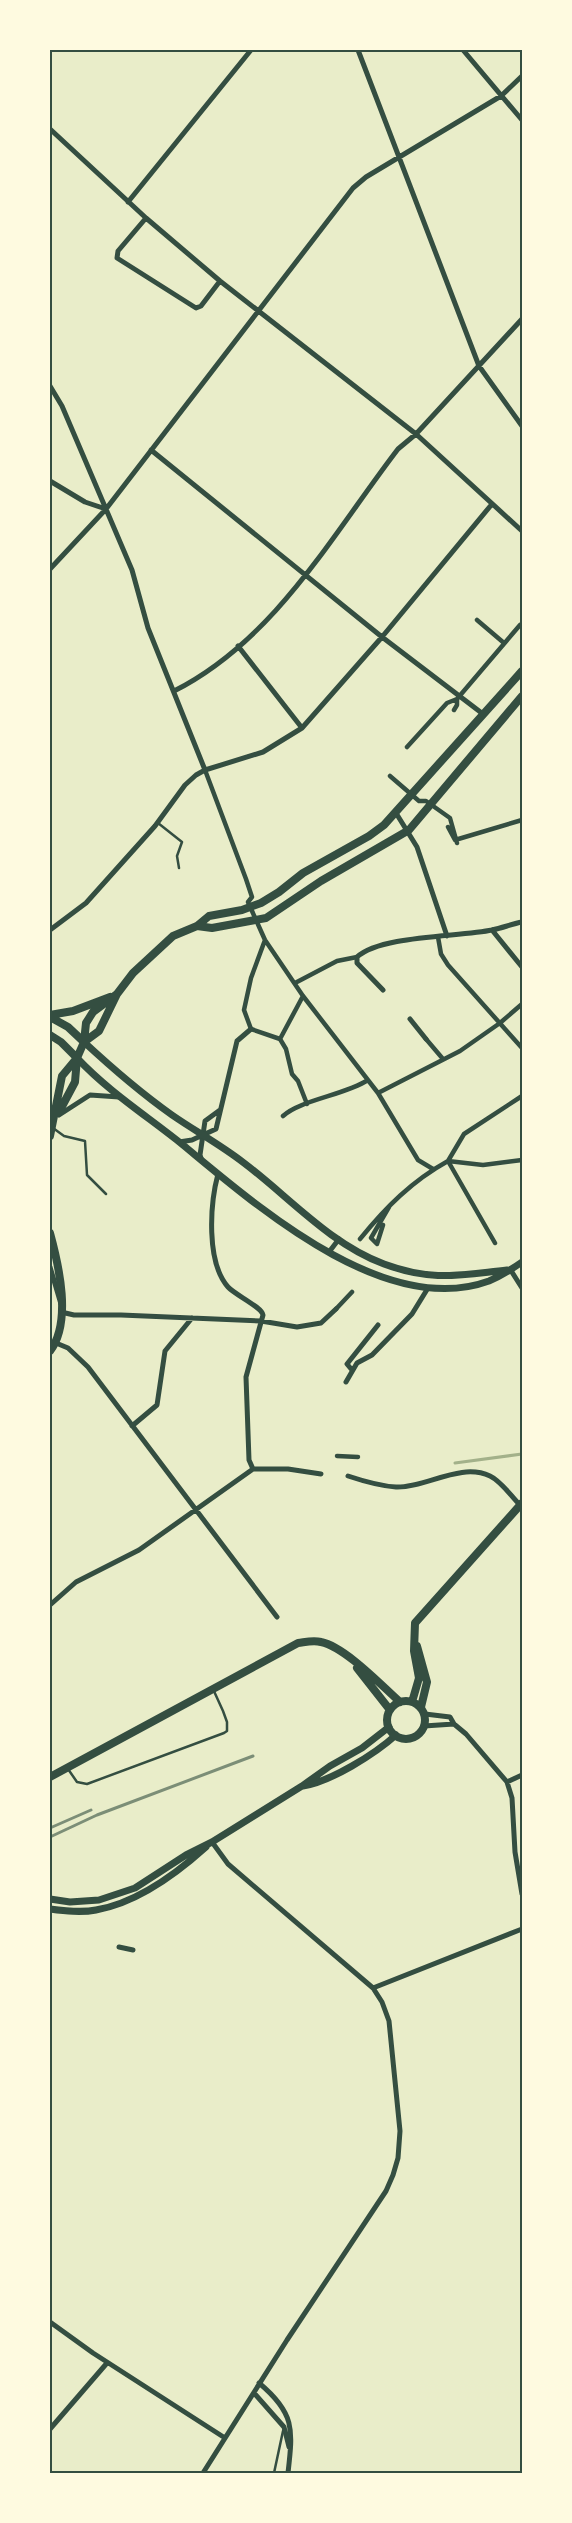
<svg xmlns="http://www.w3.org/2000/svg" width="572" height="2523" font-family="Karla,sans-serif">
  <rect width="100%" height="100%" fill="#e9edc9"/>
  <g fill="none" stroke-linecap="round" stroke-linejoin="round">
    <path stroke="#a3b18a" stroke-width="3" d="M 455,1463 L 522,1454"/>
    <path stroke="#344e41" stroke-width="2.5" d="M 158,823 L 182,842 L 177,856 L 179,868
      M 53,1128 L 64,1136 L 85,1141 L 87,1175 L 106,1194
      M 68,1769 L 77,1782 L 87,1784 L 224,1733 L 227,1731 L 227,1722 L 223,1711 L 213,1689
      M 274,2473 L 283,2431"/>
    <path stroke="#344e41" stroke-width="4.5" d="M 477,620 L 504,643
      M 454,710 L 457,705 L 457,699
      M 407,747 L 447,703 L 457,699 L 520,625
      M 205,770 L 246,879 L 252,897 L 248,902 L 265,940 L 303,996 L 378,1093 L 418,1160 L 433,1169
      M 390,776 L 419,801 L 426,801 L 450,818 L 457,843
      M 448,827 L 455,840 L 522,820
      M 438,937 L 441,954 L 448,965 L 522,1048
      M 265,940 L 251,978 L 244,1010 L 251,1029 L 280,1039 L 286,1049 L 292,1074 L 298,1081 L 307,1104
      M 295,983 L 337,961 L 357,957
      M 280,1039 L 303,996
      M 426,1039 L 443,1059
      M 378,1093 L 460,1051 L 500,1023 L 522,1004
      M 283,1116 C 300,1100 345,1095 368,1080
      M 383,1225 L 377,1244 L 371,1238 L 389,1207
      M 360,1239 C 386,1207 412,1181 448,1161 L 483,1165 L 522,1160
      M 495,1243 L 448,1161 L 464,1134 L 522,1096
      M 336,1309 L 352,1292
      M 337,1456 L 358,1457"/>
    <path stroke="#344e41" stroke-width="5" d="M 358,50 L 479,366 L 522,426
      M 463,50 L 522,120
      M 50,129 L 146,218 L 220,281 L 416,434 L 522,531
      M 128,202 L 251,50
      M 146,218 L 118,251 L 117,258 L 196,308 L 201,306 L 220,281
      M 50,386 L 62,406 L 132,570 L 148,628 L 205,770
      M 151,450 L 382,637 L 483,714
      M 50,481 L 85,502 L 106,509
      M 50,569 L 106,509 L 353,188 L 366,177 L 501,96 L 522,76
      M 238,646 L 302,728
      M 174,691 C 275,640 332,535 398,449 L 416,434 L 522,319
      M 396,813 L 417,847 L 447,936
      M 50,930 L 86,903 L 155,826 L 185,785 L 196,775 L 205,770 L 263,752 L 302,728 L 382,637 L 492,504
      M 492,930 L 522,967
      M 383,990 L 357,963 L 357,957 C 381,935 459,937 492,930 C 502,928 512,924 522,922
      M 410,1019 L 426,1039
      M 59,1115 L 90,1095 L 119,1097
      M 179,1142 L 192,1140 L 216,1129 L 237,1041 L 251,1029
      M 202,1161 L 200,1155 L 205,1121 L 220,1110
      M 218,1174 C 210,1204 206,1262 228,1287 C 235,1295 262,1307 263,1315 L 246,1377 L 249,1460 L 253,1469
      M 329,1252 L 339,1239
      M 50,1267 L 61,1304
      M 510,1269 L 522,1288
      M 61,1312 L 74,1315 L 121,1315 L 261,1321 L 297,1327 L 321,1323 L 336,1309
      M 56,1343 L 68,1348 L 88,1367 L 277,1617
      M 352,1370 L 347,1364 L 378,1325
      M 346,1382 L 357,1363 L 372,1355 L 412,1314 L 428,1288
      M 132,1426 L 157,1405 L 165,1351 L 192,1318
      M 253,1469 L 288,1469 L 321,1474
      M 348,1476 C 363,1481 380,1486 396,1487 C 426,1488 460,1462 490,1476 C 501,1481 511,1496 520,1505
      M 50,1605 L 76,1582 L 139,1550 L 253,1469
      M 425,1714 L 450,1717 L 454,1724 L 466,1734 L 507,1782 L 512,1798 L 515,1852 L 522,1894
      M 424,1726 L 454,1724
      M 507,1782 L 522,1775
      M 119,1947 L 133,1950
      M 373,1988 L 522,1929
      M 50,2322 L 93,2353 L 225,2438
      M 259,2383 C 295,2413 293,2429 288,2473
      M 254,2393 L 284,2427 L 289,2447
      M 50,2429 L 107,2363
      M 203,2473 L 287,2340 L 386,2191 L 393,2175 L 398,2158 L 400,2131 L 389,2021 L 382,2002 L 373,1988 L 228,1864 L 212,1842"/>
    <path stroke="#344e41" stroke-width="7" d="M 84,1042 C 112,1068 141,1093 172,1115 C 195,1131 221,1145 244,1163 C 289,1197 330,1244 384,1264 C 433,1282 459,1275 507,1270
      M 77,1058 C 109,1092 147,1116 183,1145 C 257,1206 385,1319 489,1281 C 501,1276 512,1269 522,1262
      M 303,1786 C 330,1782 375,1754 396,1735
      M 50,1899 L 70,1902 L 99,1900 L 135,1888 L 186,1855 L 212,1842 L 302,1786 L 330,1766 L 362,1748 L 389,1727
      M 50,1909 C 65,1911 81,1913 96,1910 C 137,1903 176,1874 206,1847"/>
    <path stroke="#344e41" stroke-width="8" d="M 197,926 L 212,928 L 266,918 L 321,881 L 409,830 L 522,696
      M 50,1015 L 73,1011 L 110,997
      M 50,1017 L 68,1027 L 84,1042
      M 50,1035 L 61,1042 L 77,1058
      M 84,1042 L 99,1031 L 117,994 L 133,973 L 173,936 L 197,926 L 209,916 L 242,910 L 261,903 L 279,892 L 303,873 L 369,836 L 384,825 L 522,671
      M 59,1112 L 75,1082 L 77,1058
      M 50,1136 L 62,1076 L 77,1058 L 84,1042 L 86,1023 L 93,1012 L 117,994
      M 50,1233 C 59,1266 72,1322 50,1351
      M 417,1646 L 427,1682 L 421,1707
      M 357,1668 L 390,1710
      M387 1720a19 19 0 1 1 38 0a19 19 0 1 1-38 0Z
      M 412,1702 L 419,1678 L 414,1651 L 415,1623 L 522,1503
      M 50,1777 L 298,1643 C 306,1642 313,1640 321,1642 C 345,1647 381,1685 400,1702"/>
    <path stroke="#7c8e77" stroke-width="3" d="M 50,1828 L 91,1810
      M 50,1837 L 97,1815 L 253,1756"/>
  </g>
  <rect width="572" height="2523" fill="none" stroke="#fefae0" stroke-width="102"/>
  <rect x="51" y="51" width="470" height="2421" fill="none" stroke="#344e41" stroke-width="2"/>
</svg>
